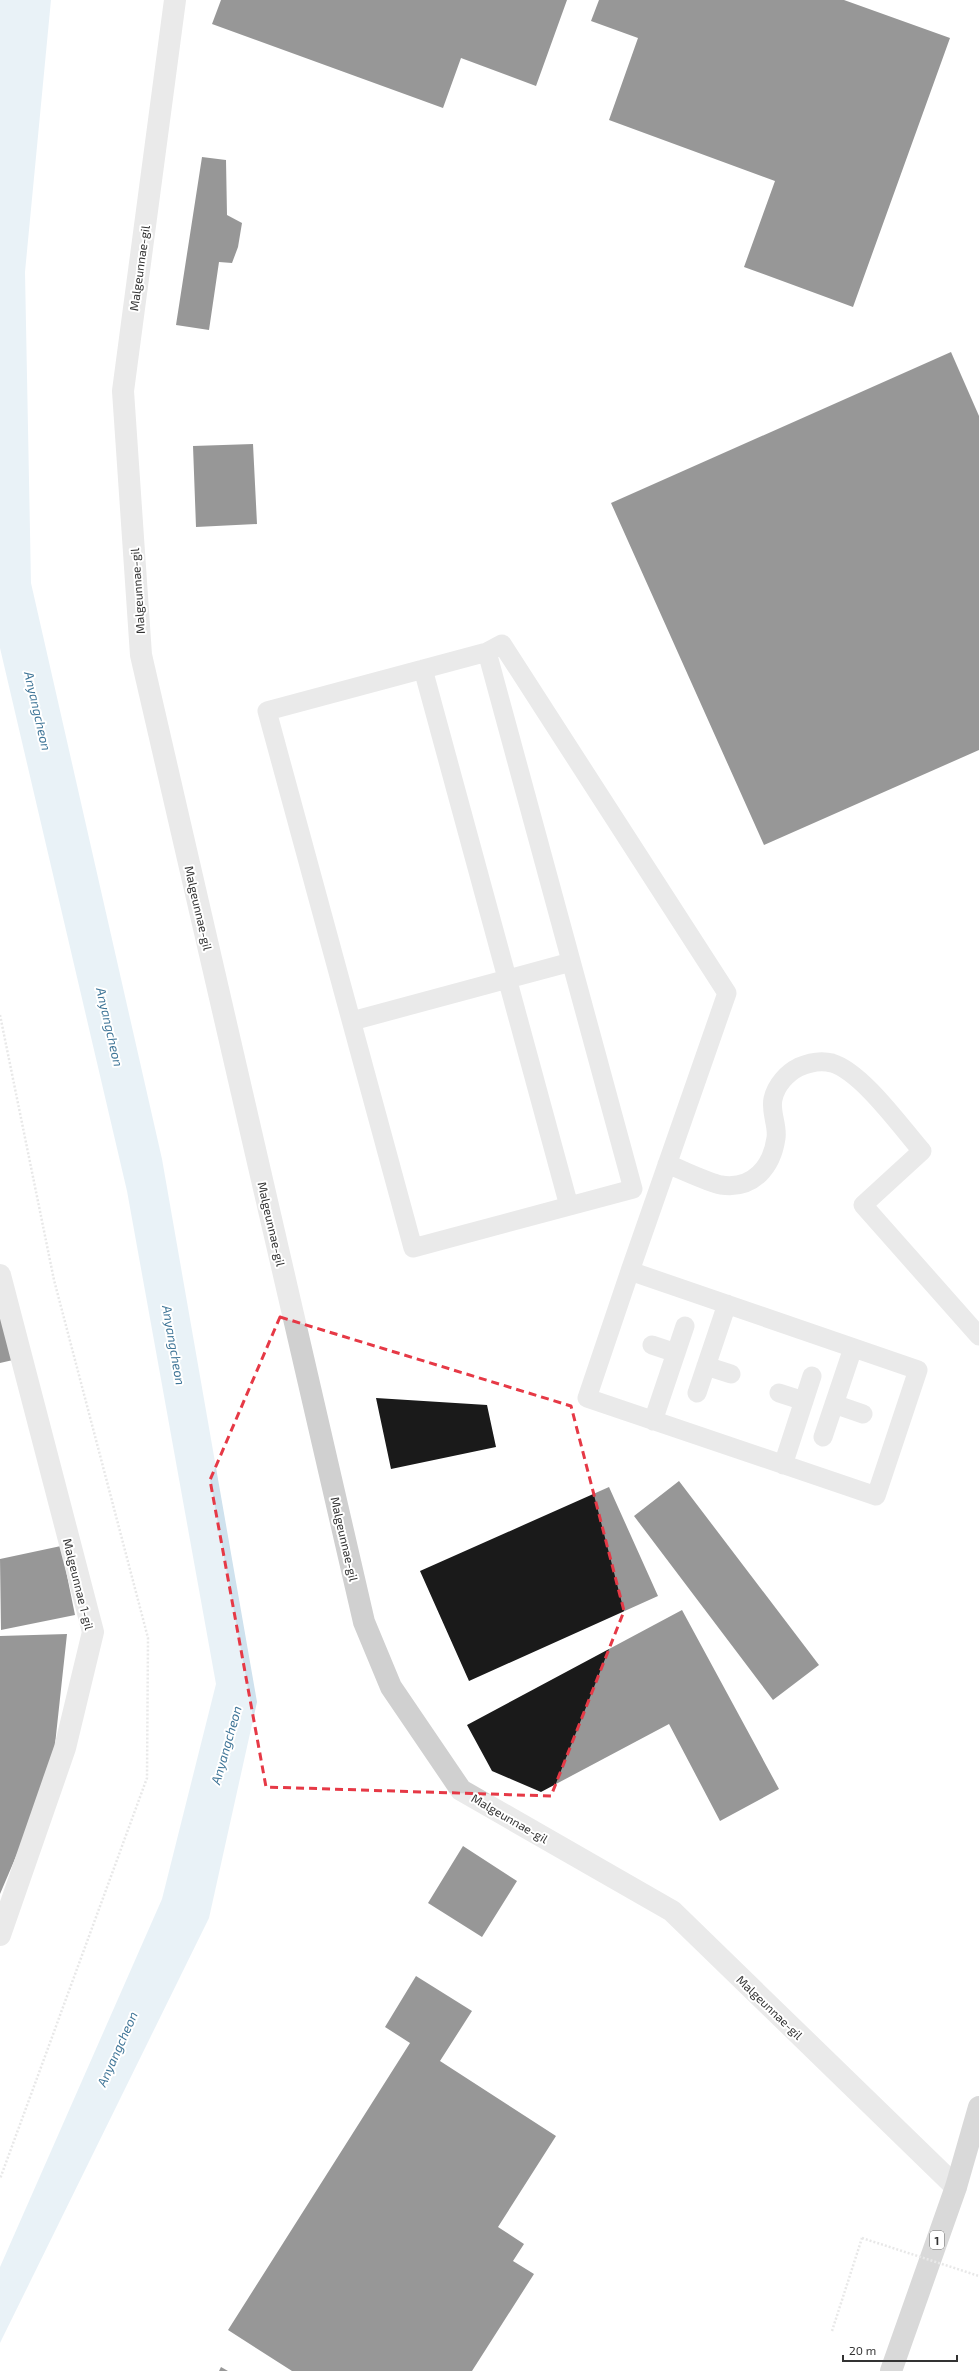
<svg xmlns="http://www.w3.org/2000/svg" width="979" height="2371" font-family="'Exo 2',sans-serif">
  <rect width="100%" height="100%" fill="#fff"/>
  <path fill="#cfe2ee" d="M 0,0 L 51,0 L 25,272 L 31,583 L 162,1159 L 257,1702 L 209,1918 L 0,2343 L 0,2267 L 162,1899 L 216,1684 L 127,1191 L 0,648 Z"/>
  <path fill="#1a1a1a" d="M 221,0 L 567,0 L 536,86 L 461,58 L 443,108 L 212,24 Z
    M 599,0 L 844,0 L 950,38 L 853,307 L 744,267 L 775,181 L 609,120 L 638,38 L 591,21 Z
    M 202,157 L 226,160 L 227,215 L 242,223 L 238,247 L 232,263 L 219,262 L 209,330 L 176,325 Z
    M 951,352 L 979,416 L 979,750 L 764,845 L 611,503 Z
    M 253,444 L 257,524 L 196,527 L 193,446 Z
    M 0,1309 L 13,1360 L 0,1363 Z
    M 376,1398 L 487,1405 L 496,1447 L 391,1469 Z
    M 679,1481 L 819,1665 L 773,1700 L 634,1516 Z
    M 609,1487 L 658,1596 L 469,1681 L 420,1571 Z
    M 61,1546 L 75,1615 L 1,1630 L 0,1559 Z
    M 682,1610 L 779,1789 L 720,1821 L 669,1724 L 541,1792 L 492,1771 L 467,1725 Z
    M 67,1634 L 52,1772 L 0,1894 L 0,1636 Z
    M 463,1846 L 517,1881 L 482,1937 L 428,1903 Z
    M 416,1976 L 472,2011 L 440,2061 L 556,2136 L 498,2227 L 524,2244 L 513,2261 L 534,2274 L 472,2371 L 292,2371 L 228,2330 L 410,2043 L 385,2027 Z
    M 221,2367 L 228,2371 L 219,2371 Z"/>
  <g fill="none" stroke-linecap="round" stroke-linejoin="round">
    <path stroke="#cdcdcd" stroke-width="2.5" stroke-dasharray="2 2" stroke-linecap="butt" d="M 0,1015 L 54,1280 L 148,1638 L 147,1778 L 0,2179
      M 832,2331 L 862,2238"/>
    <path stroke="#d0d0d0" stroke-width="19" d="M 487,652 L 633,1189 L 413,1248 L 267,711 L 487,652 L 502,644 L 727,993 L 630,1271
      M 423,669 L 569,1206
      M 352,1021 L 571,962
      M 667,1164 C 683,1170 707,1182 721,1185 C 754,1190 772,1166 776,1138 C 778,1125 770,1112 773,1099 C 776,1085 787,1073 799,1067 C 808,1063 821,1060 832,1063 C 862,1072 901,1127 922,1151 L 863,1205 L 979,1336
      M 630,1271 L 918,1370 L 876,1496 L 587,1398 Z
      M 652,1345 L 676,1353
      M 706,1366 L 731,1374
      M 697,1393 L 727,1304
      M 779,1393 L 804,1401
      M 834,1404 L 863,1414
      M 653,1421 L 685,1326
      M 823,1437 L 853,1348
      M 783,1465 L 812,1376"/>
    <path stroke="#d0d0d0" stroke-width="22" d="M 175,0 L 123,391 L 141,655 L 364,1622 L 391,1687 L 461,1790 L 672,1911 L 956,2187
      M 0,1275 L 93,1632 L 65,1748 L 0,1935"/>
    <path stroke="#ababab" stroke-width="22" d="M 891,2371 L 956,2187 L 979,2107"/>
    <path stroke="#cdcdcd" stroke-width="2.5" stroke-dasharray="2 2" stroke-linecap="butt" d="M 862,2238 L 979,2276"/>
  </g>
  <path d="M0 0H979V2371H0ZM 280,1317 L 571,1406 L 624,1611 L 551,1796 L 266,1787 L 210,1480 Z" fill="#fff" fill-opacity=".55" fill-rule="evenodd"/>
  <path fill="none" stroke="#e63946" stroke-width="3" stroke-dasharray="8 5" stroke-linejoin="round" d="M 280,1317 L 571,1406 L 624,1611 L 551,1796 L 266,1787 L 210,1480 Z"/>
  <g text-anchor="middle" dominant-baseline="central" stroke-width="4" stroke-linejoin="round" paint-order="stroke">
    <rect fill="#fff" stroke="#707070" stroke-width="1" x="930" y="2231" width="14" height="18" rx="3"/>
    <g font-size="11" font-weight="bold" fill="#333">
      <text x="937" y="2240">1</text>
    </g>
    <g font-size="12" fill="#333" stroke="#fff">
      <text transform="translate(139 268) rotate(-82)">Malgeunnae-gil</text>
      <text transform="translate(137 591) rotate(-94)">Malgeunnae-gil</text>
      <text transform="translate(199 908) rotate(77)">Malgeunnae-gil</text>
      <text transform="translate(272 1224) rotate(77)">Malgeunnae-gil</text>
      <text transform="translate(345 1539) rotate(77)">Malgeunnae-gil</text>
      <text transform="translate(79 1584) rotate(76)">Malgeunnae 1-gil</text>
      <text transform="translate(510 1818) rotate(30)">Malgeunnae-gil</text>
      <text transform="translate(770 2007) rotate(44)">Malgeunnae-gil</text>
    </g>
    <g font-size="13" font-style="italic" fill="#3f7597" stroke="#fff">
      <text transform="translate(38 711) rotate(77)">Anyangcheon</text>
      <text transform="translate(110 1027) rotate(77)">Anyangcheon</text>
      <text transform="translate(174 1345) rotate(80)">Anyangcheon</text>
      <text transform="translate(226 1745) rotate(-74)">Anyangcheon</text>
      <text transform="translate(117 2049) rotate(-66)">Anyangcheon</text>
    </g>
  </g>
  <path d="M843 2355v6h114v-6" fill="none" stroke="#333333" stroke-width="2"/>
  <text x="849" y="2355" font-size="12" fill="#333333" stroke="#ffffff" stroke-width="3" paint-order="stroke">20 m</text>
</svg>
